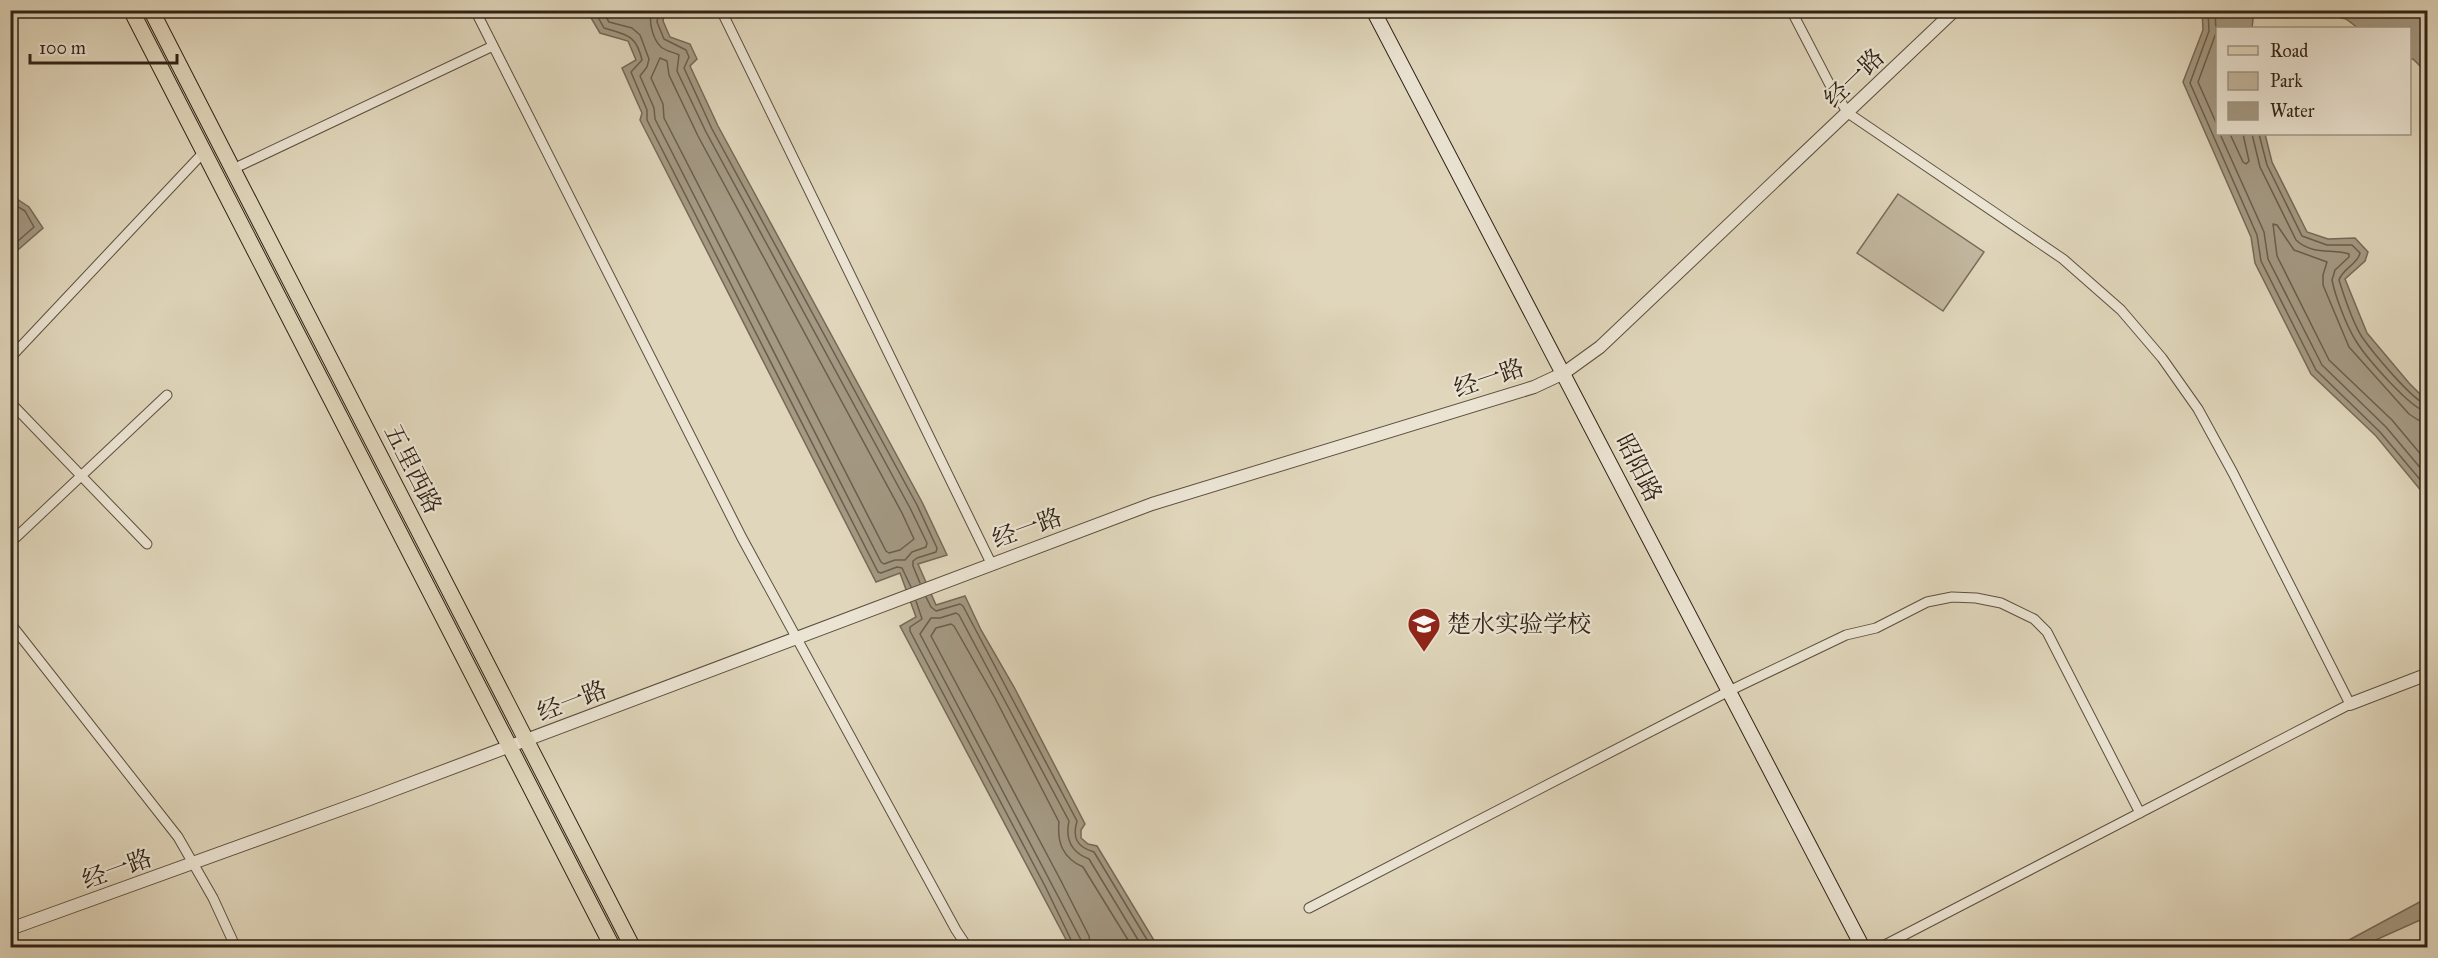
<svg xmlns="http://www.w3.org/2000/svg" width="2438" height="958" font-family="'IM FELL Great Primer','Noto Serif SC',serif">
  <rect width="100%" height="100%" fill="#e0d6bb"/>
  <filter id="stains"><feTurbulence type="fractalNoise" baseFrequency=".00333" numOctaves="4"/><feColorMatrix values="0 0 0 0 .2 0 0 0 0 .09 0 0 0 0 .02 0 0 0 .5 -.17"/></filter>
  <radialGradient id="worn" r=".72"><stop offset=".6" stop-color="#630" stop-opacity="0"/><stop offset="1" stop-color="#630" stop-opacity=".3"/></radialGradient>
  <path fill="#c2b79f" stroke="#796c5a" stroke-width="1.5" d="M 1898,194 L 1984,252 L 1943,311 L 1857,253 Z"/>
  <path fill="#a49983" stroke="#766957" stroke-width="1.5" d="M 587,11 L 665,11 L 663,21 L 670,37 L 690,44 L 697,59 L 690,66 L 718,126 L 922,502 L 947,555 L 918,564 L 936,605 L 965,596 L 981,630 L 1014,687 L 1085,824 L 1081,830 L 1081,838 L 1088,844 L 1097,846 L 1158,947 L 1070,947 L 900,626 L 916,617 L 900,573 L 876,582 L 640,120 L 642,113 L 622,68 L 636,60 L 628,41 L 600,33 Z
    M 2202,11 L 2254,11 L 2252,28 L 2218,28 L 2218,134 L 2265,134 L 2272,162 L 2307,232 L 2328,239 L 2355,238 L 2368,252 L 2365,261 L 2345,279 L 2367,333 L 2409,383 L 2427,401 L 2427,498 L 2376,436 L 2311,374 L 2255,263 L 2251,237 L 2183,82 L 2203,30 Z
    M 2314,11 L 2427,11 L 2427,82 L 2421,67 L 2413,59 L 2410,59 L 2410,28 L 2358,28 L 2346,19 Z
    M 11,195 L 29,207 L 43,228 L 12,255 Z
    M 2427,898 L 2427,917 L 2360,947 L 2336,947 Z"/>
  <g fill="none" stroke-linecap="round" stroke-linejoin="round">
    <path stroke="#6a5e4c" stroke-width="1.5" d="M 594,10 L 604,28 C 626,35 636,34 642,60 L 631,72 L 647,110 L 647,120 L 878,572 L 881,573 L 897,567 L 902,568 L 911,587
      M 602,10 L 609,22 L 632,28 L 640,35 L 649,59 L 647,67 L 640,76 L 654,108 L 655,119 L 881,562 L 884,564 L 895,560 L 905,560 L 912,552 L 926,547 L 927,543 L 910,508 L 706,132 L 677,71 L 679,55 C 673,52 666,51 661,47 C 652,38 649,22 651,10
      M 659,10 L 657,22 L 664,39 L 686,50 L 689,57 L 684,68 L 712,129 L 917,505 L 937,548 L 936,552 L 917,558 L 913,561 L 913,566 L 920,583
      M 2208,10 L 2209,31 L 2190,83 L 2257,235 L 2261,261 L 2316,370 L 2380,432 L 2428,489
      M 2215,10 L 2216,33 L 2198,82 L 2218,127
      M 660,58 L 667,61 L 669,75 L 698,136 L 902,513 L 914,539 L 900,550 L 889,553 L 886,551 L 664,118 L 663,104 L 651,78 Z
      M 2220,134 L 2264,232 L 2268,259 L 2322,365 L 2386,427 L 2428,477
      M 2230,134 L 2243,162 L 2246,164 L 2249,161 L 2243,134
      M 2252,134 L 2260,167 L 2296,240 C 2313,256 2333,248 2349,254 L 2349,257 L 2335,270 L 2332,280 C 2335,296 2347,327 2356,341 C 2365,356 2412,411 2428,412
      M 2259,134 L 2267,165 L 2302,236 L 2327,245 L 2352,245 L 2360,253 C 2358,264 2343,268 2339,280 C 2344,296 2353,323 2362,337 C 2371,350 2414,403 2428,405
      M 10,202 L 25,211 L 34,227 L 10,248
      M 2428,421 L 2418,420 L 2409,414 L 2349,347 L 2323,285 L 2323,275 L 2327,262 L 2294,250 L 2277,225 L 2273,224 L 2277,256 L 2329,360 L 2392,420 L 2428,463
      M 926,597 L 931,607 L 936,611 L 960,604 L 963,606 L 1077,821 C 1072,838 1077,847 1094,852 L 1152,948
      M 916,601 L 922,619 L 910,627 L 910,631 L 1045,886 L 1075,948
      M 1082,948 L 1081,940 L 920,634 L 931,618 L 940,618 L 956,613 L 959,615 L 1069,821 C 1065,839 1071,852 1089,859 L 1143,948
      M 1091,948 L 1089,936 L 1060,879 L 931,636 L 936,628 L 951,624 L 954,626 L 995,698 L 1059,822 C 1057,843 1063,858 1083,867 L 1133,948"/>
    <g stroke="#5c4f3f" stroke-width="11">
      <path id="minor" d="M 475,10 L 742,538 L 956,930 L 968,948
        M 721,10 L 991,563
        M 1791,10 L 1830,85 L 1848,113 L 2063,259 L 2121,310 L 2162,358 L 2198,409 L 2233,473 L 2350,704 L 1879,948
        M 233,169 L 493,46
        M 10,358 L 203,153
        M 10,402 L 147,544
        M 10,543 L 167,395
        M 10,623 L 178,837 L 213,898 L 236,948
        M 1309,908 L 1729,691 L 1846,635 L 1876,628 L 1927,602 L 1952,597 L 1976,598 L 2001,603 L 2034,619 L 2047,632 L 2140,813"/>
    </g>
    <g stroke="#5c4f3f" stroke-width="14">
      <path id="tertiary" d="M 2350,704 L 2428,674
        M 10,929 L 367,800 L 1152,504 L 1534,387 L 1564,373 L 1600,347 L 1955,10"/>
    </g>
    <g stroke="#302216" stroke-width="16">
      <path id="secondary" d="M 1373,10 L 1863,948"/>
    </g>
    <g stroke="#302216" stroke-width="17">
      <path id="primary" d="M 131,10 L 613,948
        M 151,10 L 633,948"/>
    </g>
    <use href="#minor" stroke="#ebe4d3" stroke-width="9"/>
    <use href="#tertiary" stroke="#ebe4d3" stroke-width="12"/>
    <use href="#secondary" stroke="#ebe4d3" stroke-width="14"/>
    <use href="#primary" stroke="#e0d6bb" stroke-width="15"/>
  </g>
  <defs>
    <g id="school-pin" transform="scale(1.725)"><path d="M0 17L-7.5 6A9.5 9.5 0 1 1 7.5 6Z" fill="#8f2418" stroke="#ebe4d3"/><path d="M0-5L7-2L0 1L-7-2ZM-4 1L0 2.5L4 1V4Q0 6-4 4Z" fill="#fff"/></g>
  </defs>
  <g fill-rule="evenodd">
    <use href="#school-pin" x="1424" y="624"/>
  </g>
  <g text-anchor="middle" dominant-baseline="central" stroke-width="4.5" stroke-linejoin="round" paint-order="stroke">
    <g font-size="24" fill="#302216" stroke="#ebe4d3">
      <text transform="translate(1854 78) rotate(-44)">经一路</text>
      <text transform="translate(1489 378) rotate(-19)">经一路</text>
      <text transform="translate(1639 468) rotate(63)">昭阳路</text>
      <text transform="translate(413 469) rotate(63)">五里西路</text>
      <text transform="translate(1027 528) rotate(-20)">经一路</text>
      <text transform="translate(572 701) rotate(-21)">经一路</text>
      <text transform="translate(117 869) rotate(-20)">经一路</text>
    </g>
    <g font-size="24" fill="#302216" stroke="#ebe4d3" text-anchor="start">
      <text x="1447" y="624">楚水实验学校</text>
    </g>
  </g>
  <rect width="2438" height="958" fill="none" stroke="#e0d6bb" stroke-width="36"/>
  <rect x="12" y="12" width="2414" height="934" fill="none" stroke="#302216" stroke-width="3"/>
  <rect x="18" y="18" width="2402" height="922" fill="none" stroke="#302216" stroke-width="1.5"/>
  <rect x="2216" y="27" width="195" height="108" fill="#ebe4d3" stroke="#a09687" stroke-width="1.5"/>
  <rect x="2228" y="46" width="30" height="9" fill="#e0d6bb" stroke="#a09687" stroke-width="1.5"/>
  <text x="2270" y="57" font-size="18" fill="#302216">Road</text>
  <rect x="2228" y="72" width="30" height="18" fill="#c2b79f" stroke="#a09687" stroke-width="1.5"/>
  <text x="2270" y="87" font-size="18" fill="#302216">Park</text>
  <rect x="2228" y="102" width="30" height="18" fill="#a49983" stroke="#a09687" stroke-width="1.5"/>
  <text x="2270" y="117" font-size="18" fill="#302216">Water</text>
  <path d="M30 54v9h147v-9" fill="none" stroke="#302216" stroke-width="3"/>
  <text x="39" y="54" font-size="18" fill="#302216" stroke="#ebe4d3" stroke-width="4.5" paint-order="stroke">100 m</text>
  <rect width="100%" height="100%" filter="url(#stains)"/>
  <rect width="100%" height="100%" fill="url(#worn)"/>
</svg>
